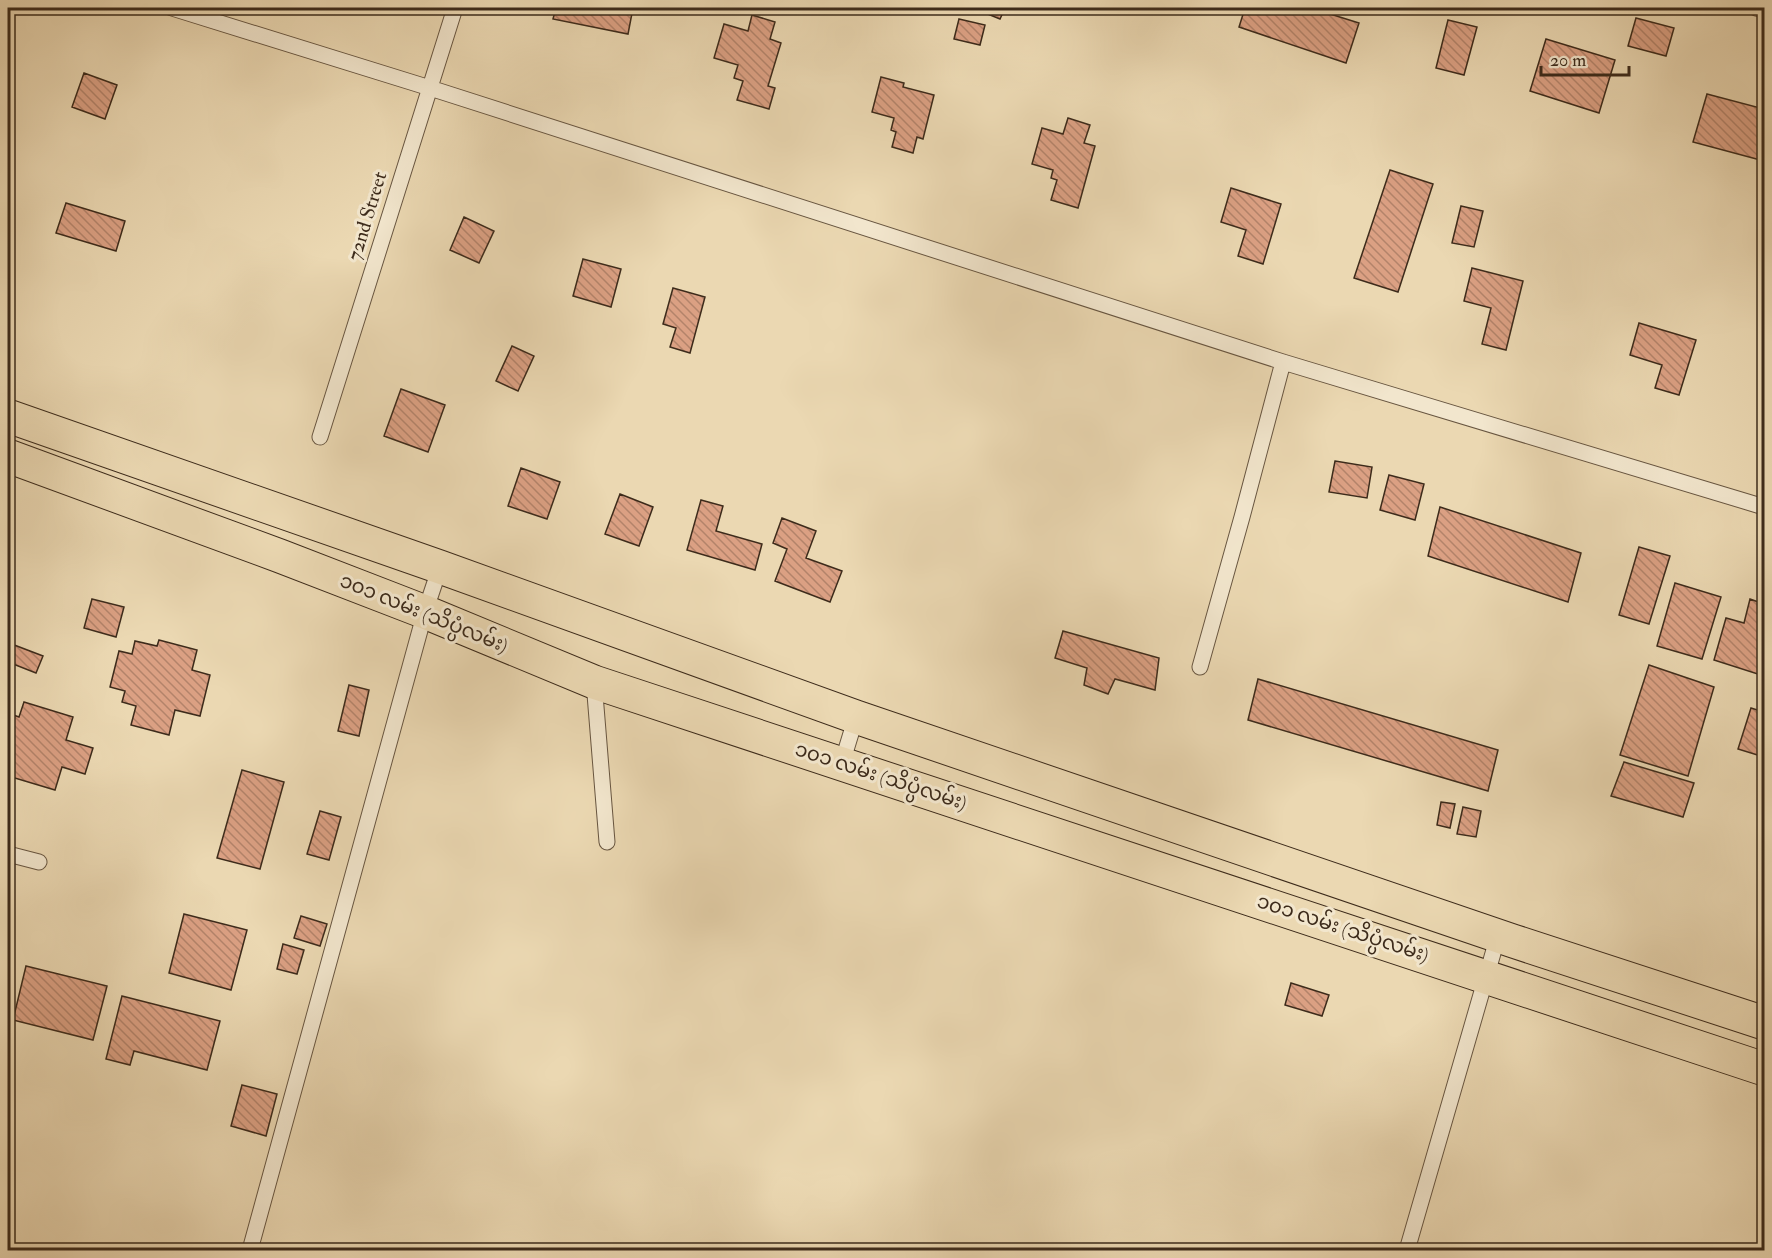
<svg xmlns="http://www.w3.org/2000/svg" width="1772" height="1258" font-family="'IM FELL Double Pica','Noto Sans Myanmar',serif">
  <defs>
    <pattern id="building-back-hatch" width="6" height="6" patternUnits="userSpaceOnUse" patternTransform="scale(1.5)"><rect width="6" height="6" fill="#dba083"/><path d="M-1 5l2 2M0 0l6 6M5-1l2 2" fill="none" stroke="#b3836a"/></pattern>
  </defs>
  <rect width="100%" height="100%" fill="#ebd8b2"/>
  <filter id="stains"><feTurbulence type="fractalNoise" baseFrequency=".00333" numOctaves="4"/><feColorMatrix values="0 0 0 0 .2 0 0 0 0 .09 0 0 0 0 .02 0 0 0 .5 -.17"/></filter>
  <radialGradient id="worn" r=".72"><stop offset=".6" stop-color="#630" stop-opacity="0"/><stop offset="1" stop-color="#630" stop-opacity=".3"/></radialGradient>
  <path fill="url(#building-back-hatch)" stroke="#3d2b1b" stroke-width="1.5" d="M 556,8 L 633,8 L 628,34 L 553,19 Z
    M 711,8 L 733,8 L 732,13 Z
    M 811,8 L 832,8 L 830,13 Z
    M 973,8 L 1005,8 L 1000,19 Z
    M 1245,8 L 1311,8 L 1359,23 L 1346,63 L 1239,27 Z
    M 752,15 L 775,22 L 770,39 L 781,43 L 768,86 L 775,88 L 769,109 L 737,100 L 743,81 L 734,78 L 738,65 L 714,58 L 724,24 L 748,31 Z
    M 1636,18 L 1674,28 L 1666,56 L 1628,46 Z
    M 959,19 L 985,25 L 980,45 L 954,39 Z
    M 1448,20 L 1477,27 L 1464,75 L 1436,68 Z
    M 1546,39 L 1615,60 L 1599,113 L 1530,91 Z
    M 84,73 L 117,85 L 105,119 L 72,107 Z
    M 881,77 L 904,83 L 903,87 L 934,95 L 923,139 L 917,137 L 913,153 L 892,147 L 896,132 L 891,130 L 894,118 L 872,112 Z
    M 1707,94 L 1764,109 L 1764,161 L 1693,142 Z
    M 1068,118 L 1090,125 L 1084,143 L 1095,146 L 1078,208 L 1051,200 L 1057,180 L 1051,178 L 1053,170 L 1032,164 L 1042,128 L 1063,134 Z
    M 1390,170 L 1433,184 L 1398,292 L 1354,278 Z
    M 1231,188 L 1281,204 L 1263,264 L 1238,256 L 1246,230 L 1221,222 Z
    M 66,203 L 125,221 L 116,251 L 56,233 Z
    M 1461,206 L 1483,211 L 1474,247 L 1452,243 Z
    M 464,217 L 494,231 L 479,263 L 450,250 Z
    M 583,259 L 621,269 L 611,307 L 573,296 Z
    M 1472,268 L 1523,281 L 1506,350 L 1482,344 L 1491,308 L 1464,301 Z
    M 673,288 L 705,297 L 690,353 L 670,347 L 676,328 L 663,324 Z
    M 1639,323 L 1696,340 L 1679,395 L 1655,388 L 1662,365 L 1630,355 Z
    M 512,346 L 534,356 L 518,391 L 496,381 Z
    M 401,389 L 445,405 L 428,452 L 384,436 Z
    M 1335,461 L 1372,467 L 1367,498 L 1329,492 Z
    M 521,468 L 560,482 L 547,519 L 508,506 Z
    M 1389,475 L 1424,484 L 1415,520 L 1380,510 Z
    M 620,494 L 653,507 L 639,546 L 605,534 Z
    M 701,500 L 723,506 L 716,531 L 762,544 L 755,570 L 687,550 Z
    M 1440,507 L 1581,553 L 1568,602 L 1428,556 Z
    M 782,518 L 816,531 L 806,558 L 842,571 L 830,602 L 775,581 L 787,549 L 773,543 Z
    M 1639,547 L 1670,556 L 1649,624 L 1619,615 Z
    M 1675,583 L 1721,597 L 1702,659 L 1657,646 Z
    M 92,599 L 124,607 L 116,637 L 84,628 Z
    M 1750,599 L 1764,604 L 1764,676 L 1714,660 L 1726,618 L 1744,623 Z
    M 1063,631 L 1159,658 L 1155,690 L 1115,679 L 1108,694 L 1084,685 L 1087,668 L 1055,658 Z
    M 159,640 L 197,650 L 192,670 L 210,675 L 200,716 L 175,710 L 169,735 L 131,725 L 136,706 L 122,702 L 125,691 L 110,687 L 119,651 L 132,654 L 135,641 L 157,646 Z
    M 9,643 L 43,656 L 36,673 L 8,662 Z
    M 1649,665 L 1714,687 L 1688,776 L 1620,755 Z
    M 1258,679 L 1498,750 L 1488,791 L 1248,720 Z
    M 349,685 L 369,690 L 359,736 L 338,731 Z
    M 24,702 L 73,717 L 66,740 L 93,748 L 85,774 L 62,767 L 55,790 L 8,776 L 8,713 L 19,717 Z
    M 1751,708 L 1764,712 L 1764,757 L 1738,749 Z
    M 1624,762 L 1694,783 L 1683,817 L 1611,796 Z
    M 242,770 L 284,782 L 260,869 L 217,858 Z
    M 1441,802 L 1455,804 L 1450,828 L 1437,825 Z
    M 1463,807 L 1481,811 L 1476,837 L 1457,834 Z
    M 320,811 L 341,817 L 329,860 L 307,854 Z
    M 8,898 L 13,900 L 8,919 Z
    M 184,914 L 247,930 L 231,990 L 169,973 Z
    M 301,916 L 327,924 L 320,946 L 294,938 Z
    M 283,944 L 304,950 L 297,974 L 277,969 Z
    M 26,966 L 107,986 L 93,1040 L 13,1020 Z
    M 1291,983 L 1329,995 L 1322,1016 L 1285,1005 Z
    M 122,996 L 220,1021 L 207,1070 L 134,1051 L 130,1065 L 106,1059 Z
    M 242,1085 L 277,1094 L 266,1136 L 231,1126 Z"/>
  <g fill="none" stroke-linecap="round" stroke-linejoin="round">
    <g stroke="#685641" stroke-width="17">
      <path id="lane" d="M 172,8 L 430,88 L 1283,362 L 1764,507
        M 1756,8 L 1764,10
        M 320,437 L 455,8
        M 1200,667 L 1242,517 L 1283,362
        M 594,682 L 607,842
        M 842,763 L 856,717
        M 8,854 L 39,862
        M 250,1250 L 425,612 L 440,567
        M 1407,1250 L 1498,936"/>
    </g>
    <g stroke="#3d2b1b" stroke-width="35">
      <path id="primary" d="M 8,416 L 440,567 L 856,717 L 1513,941 L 1764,1023
        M 8,456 L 280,556 L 425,612 L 594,682 L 1764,1069"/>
    </g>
    <use href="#lane" stroke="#f2e6cd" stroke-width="15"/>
    <use href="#primary" stroke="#ebd8b2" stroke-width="33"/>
  </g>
  <g text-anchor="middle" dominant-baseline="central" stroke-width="6" stroke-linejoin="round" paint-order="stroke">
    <g font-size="20" fill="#3d2b1b" stroke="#f2e6cd">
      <text transform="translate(367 216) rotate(-73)">72nd Street</text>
      <text transform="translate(424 613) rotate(22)">၁၀၁ လမ်း (သိပ္ပံလမ်း)</text>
      <text transform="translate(881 776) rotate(18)">၁၀၁ လမ်း (သိပ္ပံလမ်း)</text>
      <text transform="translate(1343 928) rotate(18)">၁၀၁ လမ်း (သိပ္ပံလမ်း)</text>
    </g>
  </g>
  <rect width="1772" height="1258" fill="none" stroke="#ebd8b2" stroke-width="30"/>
  <rect x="9" y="9" width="1754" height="1240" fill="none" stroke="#3d2b1b" stroke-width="3"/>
  <rect x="15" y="15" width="1742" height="1228" fill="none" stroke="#3d2b1b" stroke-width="1.5"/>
  <path d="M1541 66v9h88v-9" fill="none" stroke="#3d2b1b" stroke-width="3"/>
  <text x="1550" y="66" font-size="18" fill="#3d2b1b" stroke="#f2e6cd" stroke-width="4.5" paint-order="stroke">20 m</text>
  <rect width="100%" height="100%" filter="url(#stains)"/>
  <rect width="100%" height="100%" fill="url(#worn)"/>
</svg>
